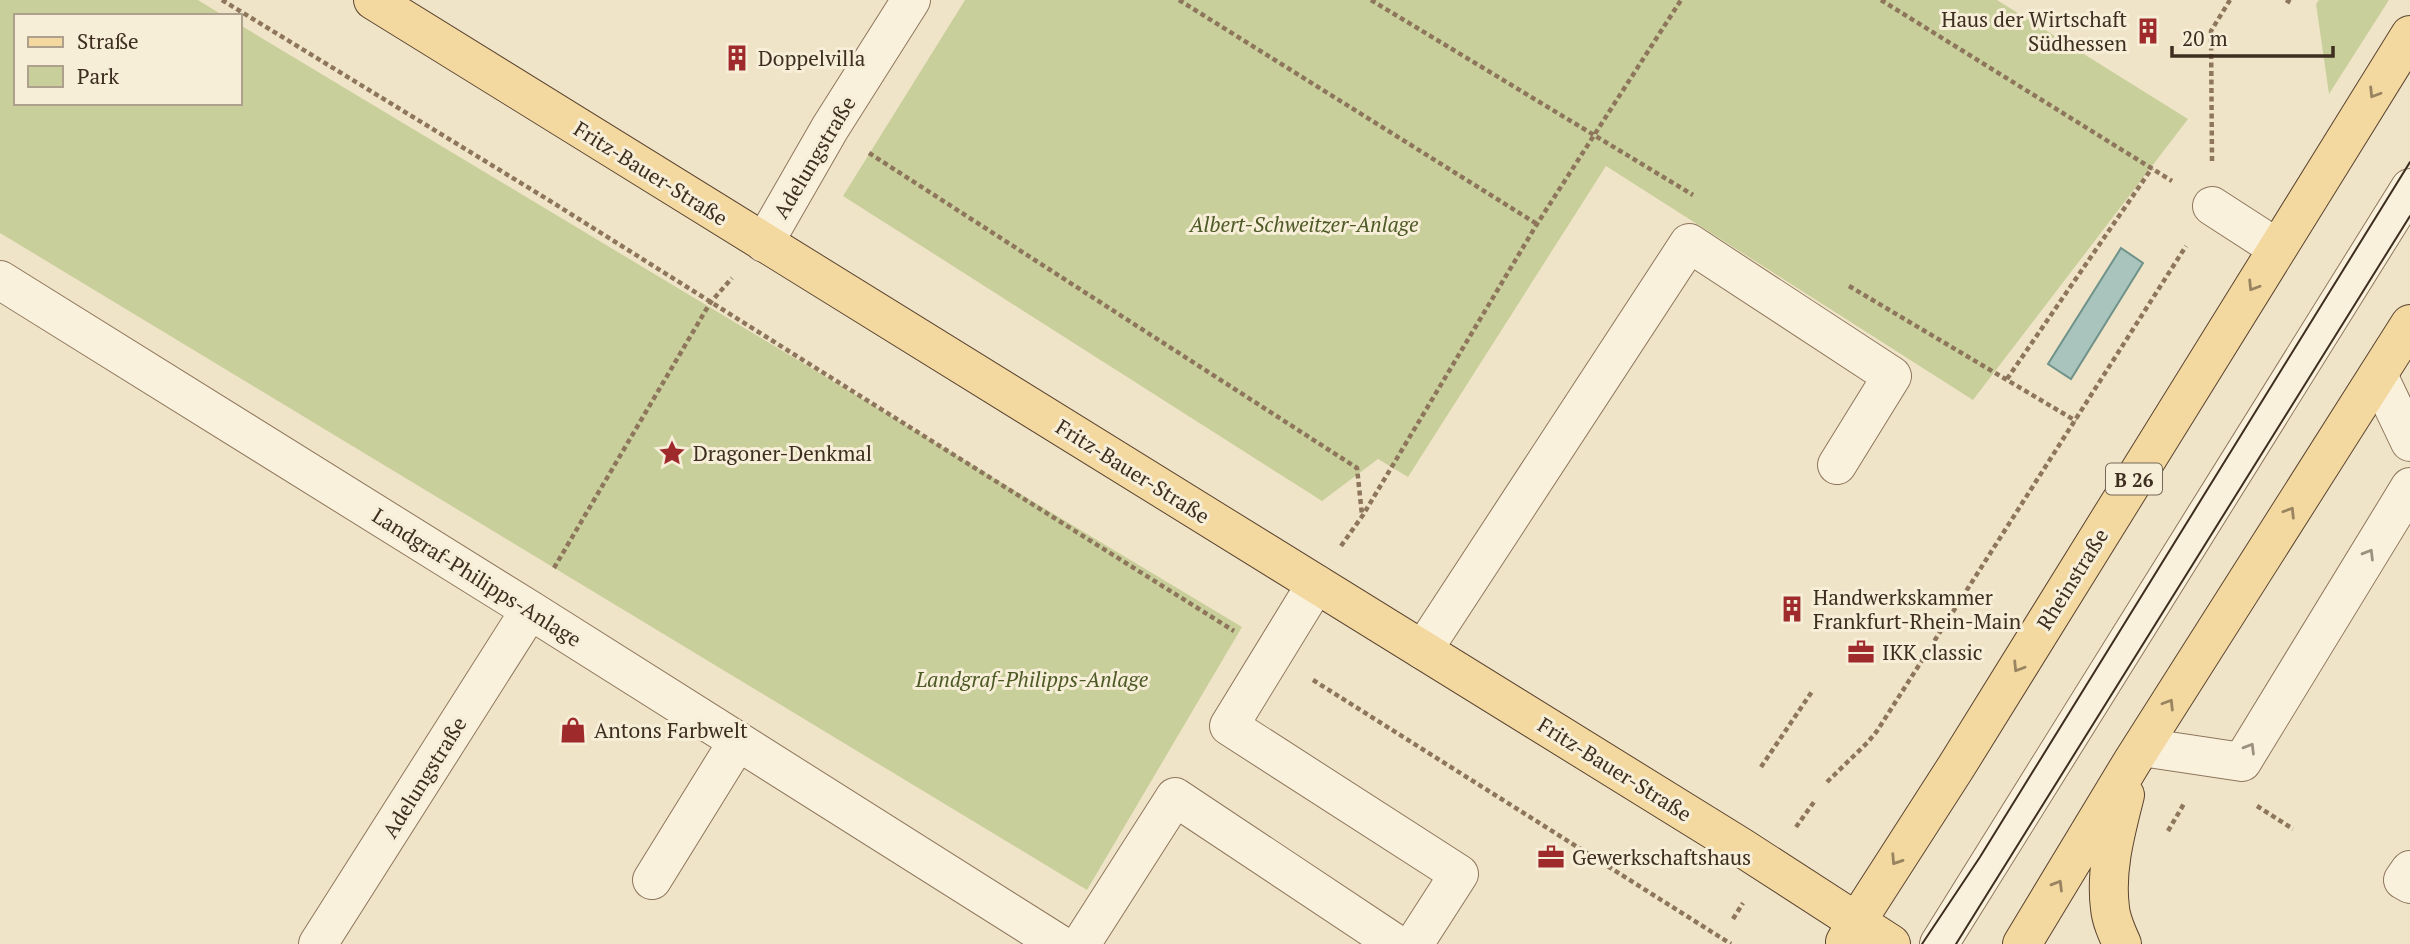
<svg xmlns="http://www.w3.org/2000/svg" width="2410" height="944" font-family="'PT Serif',serif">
  <rect width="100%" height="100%" fill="#f0e4c8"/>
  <path fill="#c9cf9b" d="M 0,0 L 198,0 L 224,16 L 16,16 L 16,103 L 240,103 L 240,25 L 1242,627 L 1087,890 L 0,233 Z
    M 965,0 L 1997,0 L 2188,119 L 1973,400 L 1606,166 L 1408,477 L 1378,459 L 1322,501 L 843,196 Z
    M 2319,0 L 2389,0 L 2329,94 L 2316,4 Z"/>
  <path fill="#a9c4bc" stroke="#6f938a" stroke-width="2" d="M 2121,248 L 2143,263 L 2071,379 L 2048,364 Z"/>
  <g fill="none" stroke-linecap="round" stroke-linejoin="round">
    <g stroke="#8d765c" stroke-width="40">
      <path id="minor" d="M 2212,206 L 2277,248
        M 764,243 L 830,128 L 911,0
        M 0,280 L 530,610 L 1059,944
        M 2378,375 L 2410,442
        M 1316,584 L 1229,726 L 1459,874 L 1414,944
        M 1423,650 L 1689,243 L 1892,376 L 1837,465
        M 2142,747 L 2242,762 L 2410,487
        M 2410,870 L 2403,880 L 2410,884
        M 652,880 L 738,741
        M 318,944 L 530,610
        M 1081,944 L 1175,797 L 1396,944
        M 1939,944 L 2410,188"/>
    </g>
    <g stroke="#5b4430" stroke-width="40">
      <path id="major" d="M 373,0 L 1741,847 L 1891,944
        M 1845,942 L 1857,921 L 1956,767 L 2410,35
        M 2022,944 L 2132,762 L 2410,324
        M 2122,944 C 2117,933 2111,920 2110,908 C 2105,870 2116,831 2125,795"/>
    </g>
    <path stroke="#8d765c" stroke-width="4.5" stroke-dasharray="5 3.5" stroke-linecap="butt" d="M 222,0 L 547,199 L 1234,631
      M 1179,0 L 1537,224
      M 1371,0 L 1693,195
      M 1881,0 L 2172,181
      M 2286,0 L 2293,4
      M 869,153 L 1357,468 L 1362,515
      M 2212,161 L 2211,31 L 2230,0
      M 1849,286 L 2076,421
      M 2007,379 L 2152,168
      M 1341,546 L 1363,515 L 1537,224 L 1681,0
      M 554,568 L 710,303 L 732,278
      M 1313,680 L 1731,944
      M 1761,767 L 1813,690
      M 1827,782 L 1868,742 L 1877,731 L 2186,246
      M 2257,806 L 2293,829
      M 1796,827 L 1814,802
      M 2168,831 L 2185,802
      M 1733,919 L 1743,903"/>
    <use href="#minor" stroke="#faf1dc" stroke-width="38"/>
    <use href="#major" stroke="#f3d9a0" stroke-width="38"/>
    <path stroke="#3d2e20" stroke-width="2" d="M 1922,944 L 1980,857 L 2410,162
      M 1956,944 L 2410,216"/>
  </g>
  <defs><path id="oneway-chevron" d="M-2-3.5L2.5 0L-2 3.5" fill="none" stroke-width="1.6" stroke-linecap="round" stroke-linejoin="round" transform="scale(1.75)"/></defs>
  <g stroke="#988460">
    <use href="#oneway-chevron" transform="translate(2374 93) rotate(122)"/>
    <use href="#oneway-chevron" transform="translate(2253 286) rotate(122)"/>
    <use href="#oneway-chevron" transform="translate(2290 512) rotate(-58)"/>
    <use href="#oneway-chevron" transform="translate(2018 667) rotate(122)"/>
    <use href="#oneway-chevron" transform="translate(2169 704) rotate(-58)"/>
    <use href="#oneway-chevron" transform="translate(1896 860) rotate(123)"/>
    <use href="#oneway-chevron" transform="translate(2058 885) rotate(-59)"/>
  </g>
  <g stroke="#9c907e">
    <use href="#oneway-chevron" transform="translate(2369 554) rotate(-59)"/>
    <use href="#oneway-chevron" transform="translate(2250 748) rotate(-59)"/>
  </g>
  <defs>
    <g id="building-bare" transform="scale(2.1)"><path d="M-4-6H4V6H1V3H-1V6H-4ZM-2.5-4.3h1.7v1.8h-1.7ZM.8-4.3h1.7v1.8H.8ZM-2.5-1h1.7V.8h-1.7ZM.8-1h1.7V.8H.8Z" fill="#9e2a2b" stroke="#f7eed8" stroke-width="2.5" paint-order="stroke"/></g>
    <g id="sight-bare" transform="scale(2.1)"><path d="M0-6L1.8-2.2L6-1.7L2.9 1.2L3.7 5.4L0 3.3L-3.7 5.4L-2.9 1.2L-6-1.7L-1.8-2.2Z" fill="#9e2a2b" stroke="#f7eed8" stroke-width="2.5" paint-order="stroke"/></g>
    <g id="office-bare" transform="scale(2.1)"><path d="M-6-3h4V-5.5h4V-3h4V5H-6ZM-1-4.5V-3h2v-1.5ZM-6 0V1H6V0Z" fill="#9e2a2b" stroke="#f7eed8" stroke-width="2.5" paint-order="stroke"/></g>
    <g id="shop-bare" transform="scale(2.1)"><path d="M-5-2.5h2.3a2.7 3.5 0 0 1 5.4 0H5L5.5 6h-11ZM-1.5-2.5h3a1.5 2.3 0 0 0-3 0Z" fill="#9e2a2b" stroke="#f7eed8" stroke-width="2.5" paint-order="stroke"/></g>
  </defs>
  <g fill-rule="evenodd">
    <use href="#building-bare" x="2148" y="31"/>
    <use href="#building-bare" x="737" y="58"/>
    <use href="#sight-bare" x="672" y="453"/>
    <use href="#building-bare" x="1792" y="609"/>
    <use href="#office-bare" x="1861" y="652"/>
    <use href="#shop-bare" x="573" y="730"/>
    <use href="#office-bare" x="1551" y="857"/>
  </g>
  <g text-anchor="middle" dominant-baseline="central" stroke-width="6" stroke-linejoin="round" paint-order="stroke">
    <rect fill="#f7eed8" stroke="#756857" stroke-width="2" x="2106" y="463.5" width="56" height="31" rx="5"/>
    <g font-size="19" font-weight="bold" fill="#3d2e20">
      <text x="2134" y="479">B 26</text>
    </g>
    <g font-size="21" fill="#3d2e20" stroke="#f7eed8" text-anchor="start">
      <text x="2127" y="19" text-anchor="end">Haus der Wirtschaft<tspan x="2127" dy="24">Südhessen</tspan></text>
      <text x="758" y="58">Doppelvilla</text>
      <text x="693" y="453">Dragoner-Denkmal</text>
      <text x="1813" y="597">Handwerkskammer<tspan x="1813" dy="24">Frankfurt-Rhein-Main</tspan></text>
      <text x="1882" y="652">IKK classic</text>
      <text x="594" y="730">Antons Farbwelt</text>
      <text x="1572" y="857">Gewerkschaftshaus</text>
    </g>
    <g font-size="21" fill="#3d2e20" stroke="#f7eed8">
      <text transform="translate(814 157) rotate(-59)">Adelungstraße</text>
      <text transform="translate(651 173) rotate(32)">Fritz-Bauer-Straße</text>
      <text transform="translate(1133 471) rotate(32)">Fritz-Bauer-Straße</text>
      <text transform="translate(477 577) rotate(32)">Landgraf-Philipps-Anlage</text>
      <text transform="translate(2072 579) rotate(-58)">Rheinstraße</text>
      <text transform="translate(1615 769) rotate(32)">Fritz-Bauer-Straße</text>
      <text transform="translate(424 777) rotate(-58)">Adelungstraße</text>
    </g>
    <g font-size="21" font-style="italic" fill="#4d5a26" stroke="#f7eed8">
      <text x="1304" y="224">Albert-Schweitzer-Anlage</text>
      <text x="1032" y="679">Landgraf-Philipps-Anlage</text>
    </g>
  </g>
  <rect x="14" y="14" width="228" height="91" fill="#f7eed8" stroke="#ada18e" stroke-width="2"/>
  <rect x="28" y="37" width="35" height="10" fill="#f3d9a0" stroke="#ada18e" stroke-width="2"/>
  <text x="77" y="49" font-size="21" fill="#3d2e20">Straße</text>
  <rect x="28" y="66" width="35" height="21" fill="#c9cf9b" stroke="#ada18e" stroke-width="2"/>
  <text x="77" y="84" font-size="21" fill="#3d2e20">Park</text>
  <path d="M2172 46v10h161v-10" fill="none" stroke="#3d2e20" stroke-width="3.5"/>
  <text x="2182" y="46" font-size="21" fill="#3d2e20" stroke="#f7eed8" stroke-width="5" paint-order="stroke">20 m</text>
</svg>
